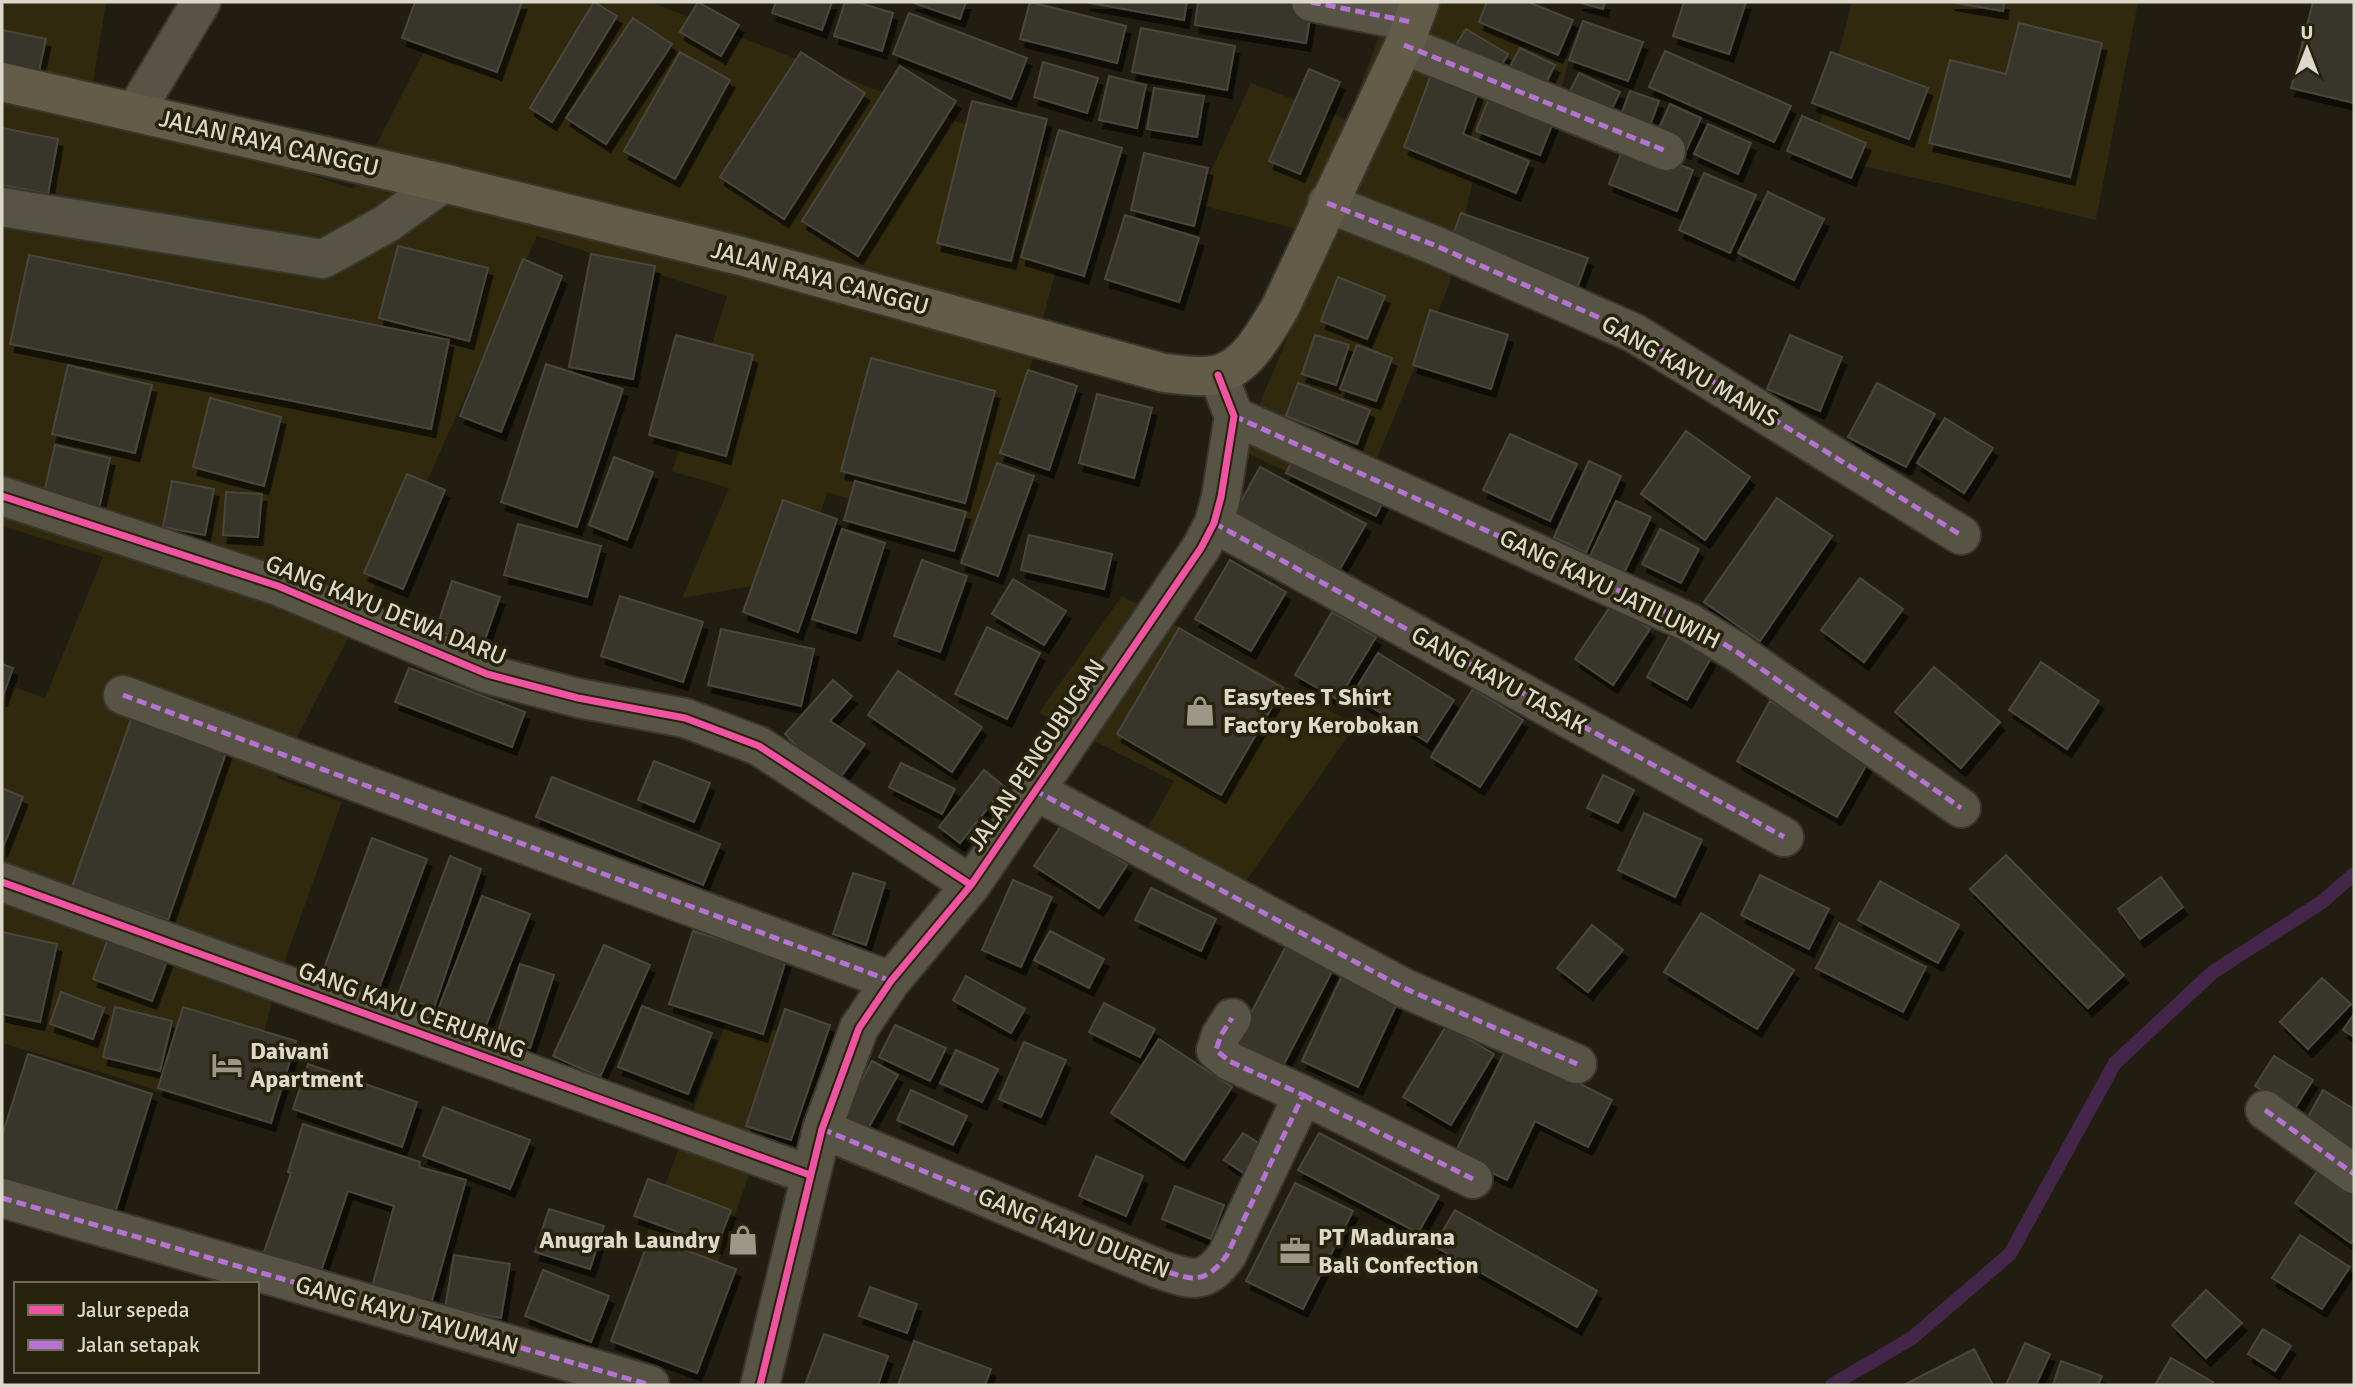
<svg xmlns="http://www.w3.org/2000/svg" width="2356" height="1387" font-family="Signika,sans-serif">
  <defs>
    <filter id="shadow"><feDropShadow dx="4.5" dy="8" stdDeviation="0" flood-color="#0009"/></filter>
  </defs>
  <rect width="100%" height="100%" fill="#211e11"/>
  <path fill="#30290d" d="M 2,2 L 106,2 L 88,112 L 146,123 L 354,189 L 449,2 L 650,2 L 1082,170 L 1024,391 L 979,539 L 827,492 L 800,578 L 682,598 L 729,488 L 672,471 L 727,296 L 537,236 L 414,510 L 276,778 L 342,802 L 276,985 L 242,1121 L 123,1079 L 2,1043 L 2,683 L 45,698 L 103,557 L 2,526 Z
    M 1380,2 L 1522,2 L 1507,39 L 1569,60 L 1555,114 L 1489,111 L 1449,285 L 1358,504 L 1240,450 L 1330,237 L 1196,204 L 1251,83 L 1347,120 L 1391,6 Z
    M 1852,2 L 2138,2 L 2096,220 L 1812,154 Z
    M 1122,596 L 1356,725 L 1231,902 L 1139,844 L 1174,781 L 1039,713 Z
    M 729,1015 L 797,1038 L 714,1274 L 640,1252 Z"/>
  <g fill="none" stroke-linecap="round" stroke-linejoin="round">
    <path stroke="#44264b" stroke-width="14" d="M 1832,1385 L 1912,1338 L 2010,1254 L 2115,1063 L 2213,972 L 2322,902 L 2354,874"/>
  </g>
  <path fill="#38352a" stroke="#49473c" stroke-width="2" filter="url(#shadow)" d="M 415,2 L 522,2 L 497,72 L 402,38 Z
    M 594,2 L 617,16 L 552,122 L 530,108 Z
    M 698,2 L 739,25 L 721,56 L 680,32 Z
    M 776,2 L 832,2 L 822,30 L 772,13 Z
    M 845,2 L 856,2 L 893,13 L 882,51 L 834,36 Z
    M 911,2 L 966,2 L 960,19 Z
    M 1030,2 L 1126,26 L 1117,63 L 1020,39 Z
    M 1085,2 L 1187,2 L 1184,20 Z
    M 1198,2 L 1288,2 L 1312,6 L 1306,43 L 1195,25 Z
    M 1487,2 L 1528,2 L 1573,20 L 1558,55 L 1479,22 Z
    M 1578,2 L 1605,2 L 1603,9 Z
    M 1684,2 L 1746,2 L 1729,54 L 1673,36 Z
    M 1950,2 L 2004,2 L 2003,11 Z
    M 2313,2 L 2354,2 L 2354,103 L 2291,88 Z
    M 909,13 L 1027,58 L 1011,99 L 893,54 Z
    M 633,18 L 672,44 L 606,144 L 566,118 Z
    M 1583,21 L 1643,42 L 1628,81 L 1569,60 Z
    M 2019,23 L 2102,43 L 2070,177 L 1929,143 L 1950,60 L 2006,74 Z
    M 1141,28 L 1235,46 L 1227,90 L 1132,72 Z
    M 1466,29 L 1508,54 L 1496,75 L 1454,48 Z
    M 2,30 L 46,39 L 39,71 L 2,63 Z
    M 1520,48 L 1555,65 L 1544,87 L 1508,70 Z
    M 1665,51 L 1791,106 L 1774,142 L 1649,87 Z
    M 680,52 L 730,80 L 675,179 L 624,151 Z
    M 801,52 L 865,93 L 784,219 L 720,177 Z
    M 1831,52 L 1928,88 L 1909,139 L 1812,103 Z
    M 1043,62 L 1098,78 L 1087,113 L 1034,97 Z
    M 900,66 L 956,101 L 858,256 L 802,221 Z
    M 1434,67 L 1481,84 L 1463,134 L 1529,161 L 1516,193 L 1404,147 Z
    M 1309,69 L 1340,82 L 1300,174 L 1269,161 Z
    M 1579,73 L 1620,92 L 1610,113 L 1569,93 Z
    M 1109,76 L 1146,85 L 1137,128 L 1099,120 Z
    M 1154,88 L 1204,96 L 1197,137 L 1147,129 Z
    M 1493,88 L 1557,113 L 1540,155 L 1476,131 Z
    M 1630,91 L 1659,101 L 1648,131 L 1619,120 Z
    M 972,101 L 1047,119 L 1011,261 L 937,243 Z
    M 1670,104 L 1701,118 L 1686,151 L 1655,137 Z
    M 1802,116 L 1866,143 L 1851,178 L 1787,151 Z
    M 1708,124 L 1751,143 L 1738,174 L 1694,154 Z
    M 2,128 L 58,139 L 48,194 L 2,185 Z
    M 1059,130 L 1122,148 L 1084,276 L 1021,257 Z
    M 1625,144 L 1693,170 L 1677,211 L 1609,184 Z
    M 1144,153 L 1208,168 L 1194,226 L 1131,210 Z
    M 1704,173 L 1756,195 L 1730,253 L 1679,230 Z
    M 1768,192 L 1824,219 L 1794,280 L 1738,253 Z
    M 1461,213 L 1588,258 L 1576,291 L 1449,245 Z
    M 1125,215 L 1199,238 L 1179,302 L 1105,279 Z
    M 398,246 L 488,268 L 469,341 L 379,318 Z
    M 591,254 L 655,266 L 633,379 L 569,367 Z
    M 29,255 L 449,340 L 431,429 L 10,344 Z
    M 523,259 L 562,276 L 501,432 L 460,416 Z
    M 1338,277 L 1385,296 L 1367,339 L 1321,321 Z
    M 1430,310 L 1508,335 L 1491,389 L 1413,365 Z
    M 676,335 L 753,355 L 726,456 L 649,435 Z
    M 1315,335 L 1349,345 L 1336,385 L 1302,374 Z
    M 1790,335 L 1842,357 L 1820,411 L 1767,389 Z
    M 1357,345 L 1392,358 L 1376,401 L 1340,389 Z
    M 871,358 L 995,391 L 965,503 L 841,471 Z
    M 546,364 L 623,389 L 577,527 L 501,502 Z
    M 68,365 L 152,385 L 135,453 L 52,434 Z
    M 1028,370 L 1077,386 L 1049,470 L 1000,453 Z
    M 1298,383 L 1370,410 L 1357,444 L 1286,416 Z
    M 1877,383 L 1935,414 L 1906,467 L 1848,437 Z
    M 1097,394 L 1152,408 L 1134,478 L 1079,463 Z
    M 210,398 L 281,417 L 264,486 L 193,467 Z
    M 1945,418 L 1993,448 L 1964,493 L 1917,463 Z
    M 1686,431 L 1750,477 L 1705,540 L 1641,494 Z
    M 1510,434 L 1577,464 L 1550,521 L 1483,490 Z
    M 55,445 L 110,458 L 97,518 L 41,506 Z
    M 1296,453 L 1386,496 L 1376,516 L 1286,473 Z
    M 614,457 L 653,472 L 627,540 L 589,525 Z
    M 1589,461 L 1621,476 L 1586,553 L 1554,537 Z
    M 997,463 L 1034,476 L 998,576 L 961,563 Z
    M 1260,467 L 1366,524 L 1340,569 L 1235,512 Z
    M 407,474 L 445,490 L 403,589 L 364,573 Z
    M 172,481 L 214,489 L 205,535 L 163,527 Z
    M 855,481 L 966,512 L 954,551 L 844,520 Z
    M 226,492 L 262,494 L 258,537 L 223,535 Z
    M 1777,498 L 1832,536 L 1760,641 L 1704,602 Z
    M 783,500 L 837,519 L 798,632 L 743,612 Z
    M 1616,501 L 1651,517 L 1623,575 L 1589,558 Z
    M 518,524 L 601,546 L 587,597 L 504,575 Z
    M 842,529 L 885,543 L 856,633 L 812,619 Z
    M 1660,529 L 1699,549 L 1681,583 L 1642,564 Z
    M 1029,535 L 1112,554 L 1104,589 L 1021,570 Z
    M 922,560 L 967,576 L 940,652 L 894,636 Z
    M 1230,560 L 1286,592 L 1251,651 L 1195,619 Z
    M 1860,578 L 1903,609 L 1864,662 L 1821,630 Z
    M 1013,579 L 1066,611 L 1044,645 L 992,614 Z
    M 452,581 L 500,597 L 483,645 L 436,630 Z
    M 620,596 L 703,622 L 683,682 L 601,656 Z
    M 1612,604 L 1650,629 L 1613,685 L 1575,659 Z
    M 1332,612 L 1376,637 L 1338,700 L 1295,675 Z
    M 987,627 L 1040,653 L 1007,719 L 955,694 Z
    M 1179,628 L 1283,688 L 1221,795 L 1117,734 Z
    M 721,629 L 814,649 L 801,706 L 708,685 Z
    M 1670,635 L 1711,658 L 1687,700 L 1647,677 Z
    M 1378,653 L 1454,700 L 1427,742 L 1352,695 Z
    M 2041,662 L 2099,701 L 2067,749 L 2009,710 Z
    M 2,664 L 13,668 L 2,699 Z
    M 1934,667 L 2000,722 L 1961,768 L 1895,712 Z
    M 409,668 L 525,712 L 512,747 L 395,702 Z
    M 898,671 L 982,727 L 952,772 L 868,715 Z
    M 833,680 L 852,696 L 830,721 L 865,744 L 840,778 L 802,752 L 785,734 Z
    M 1473,689 L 1523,720 L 1480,787 L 1431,757 Z
    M 1770,701 L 1871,757 L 1837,817 L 1737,761 Z
    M 134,711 L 229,744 L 168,920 L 72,887 Z
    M 654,761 L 710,783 L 694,822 L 638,800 Z
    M 901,763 L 955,789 L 942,814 L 889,787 Z
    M 984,770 L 1005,787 L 960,843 L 939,827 Z
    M 1603,775 L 1634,790 L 1618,823 L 1587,808 Z
    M 552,777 L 720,844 L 703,885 L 536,817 Z
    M 2,788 L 23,797 L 2,850 Z
    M 1644,813 L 1702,840 L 1675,897 L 1618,870 Z
    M 1063,823 L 1127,865 L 1099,908 L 1034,866 Z
    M 372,838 L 427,859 L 375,999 L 320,979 Z
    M 2006,855 L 2124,975 L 2088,1008 L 1970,889 Z
    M 450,856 L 481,869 L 434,1008 L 398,995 Z
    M 853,873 L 885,883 L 866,945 L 833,934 Z
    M 1760,875 L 1829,909 L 1809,949 L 1741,915 Z
    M 2161,877 L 2183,907 L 2140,939 L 2118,909 Z
    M 1013,880 L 1052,897 L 1021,967 L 982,950 Z
    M 1880,881 L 1959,925 L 1938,963 L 1858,920 Z
    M 1151,888 L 1216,919 L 1201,951 L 1135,920 Z
    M 482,896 L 530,914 L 481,1038 L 434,1020 Z
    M 1701,913 L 1794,970 L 1757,1029 L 1664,972 Z
    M 1839,923 L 1926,967 L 1903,1012 L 1816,968 Z
    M 1592,925 L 1623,950 L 1588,992 L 1557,968 Z
    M 693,931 L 786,960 L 763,1034 L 669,1004 Z
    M 1050,931 L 1104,959 L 1089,988 L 1034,960 Z
    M 2,932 L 57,944 L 40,1022 L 2,1014 Z
    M 109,936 L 168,958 L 152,1001 L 93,979 Z
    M 1287,944 L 1334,968 L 1283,1066 L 1236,1042 Z
    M 604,945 L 650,965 L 600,1077 L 553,1056 Z
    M 520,964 L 554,975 L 530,1048 L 496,1038 Z
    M 1344,971 L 1400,997 L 1358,1087 L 1302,1061 Z
    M 966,976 L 1025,1009 L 1011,1033 L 953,1000 Z
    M 2322,978 L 2351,1004 L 2308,1049 L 2280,1022 Z
    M 61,992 L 104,1008 L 93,1039 L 50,1024 Z
    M 1104,1003 L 1155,1029 L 1140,1057 L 1089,1032 Z
    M 642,1006 L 712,1033 L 688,1094 L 618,1067 Z
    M 115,1007 L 172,1021 L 160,1071 L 103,1057 Z
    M 183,1007 L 296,1041 L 271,1123 L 158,1088 Z
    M 785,1009 L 830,1025 L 791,1140 L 746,1126 Z
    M 2354,1014 L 2354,1037 L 2343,1030 Z
    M 895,1025 L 946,1048 L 930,1081 L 879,1057 Z
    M 1446,1026 L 1494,1054 L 1451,1125 L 1403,1097 Z
    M 1159,1039 L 1232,1087 L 1184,1160 L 1111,1113 Z
    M 1024,1042 L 1066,1060 L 1041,1117 L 999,1099 Z
    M 1507,1047 L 1612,1100 L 1588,1147 L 1535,1121 L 1507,1180 L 1454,1155 Z
    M 956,1050 L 998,1069 L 982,1102 L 940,1083 Z
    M 28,1054 L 152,1094 L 113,1219 L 2,1185 L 2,1136 Z
    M 2274,1056 L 2313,1080 L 2294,1110 L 2255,1086 Z
    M 872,1061 L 898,1075 L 865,1134 L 840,1120 Z
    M 308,1064 L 417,1102 L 402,1147 L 293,1109 Z
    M 911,1090 L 967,1116 L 953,1145 L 897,1120 Z
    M 2323,1090 L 2354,1109 L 2354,1155 L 2303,1126 Z
    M 443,1107 L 530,1140 L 510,1189 L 423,1156 Z
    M 303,1124 L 420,1162 L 419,1167 L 466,1180 L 431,1304 L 372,1287 L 394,1206 L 348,1191 L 320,1274 L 263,1255 L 291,1173 L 288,1172 Z
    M 1243,1133 L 1266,1148 L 1248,1176 L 1224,1160 Z
    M 1319,1133 L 1439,1196 L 1418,1233 L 1298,1170 Z
    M 1096,1156 L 1143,1176 L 1126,1216 L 1079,1196 Z
    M 2323,1163 L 2354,1186 L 2354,1238 L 2351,1243 L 2295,1203 Z
    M 648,1179 L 731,1210 L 717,1246 L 634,1216 Z
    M 1295,1183 L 1353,1211 L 1303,1309 L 1246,1281 Z
    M 1175,1186 L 1224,1205 L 1211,1239 L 1162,1219 Z
    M 549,1209 L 604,1226 L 590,1269 L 535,1252 Z
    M 1455,1210 L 1597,1291 L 1577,1327 L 1434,1246 Z
    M 2300,1235 L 2350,1267 L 2322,1309 L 2272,1278 Z
    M 650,1237 L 736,1269 L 697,1373 L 611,1341 Z
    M 454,1255 L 510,1264 L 501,1318 L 445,1308 Z
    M 543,1270 L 609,1296 L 591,1342 L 525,1316 Z
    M 870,1287 L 917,1304 L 907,1333 L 859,1316 Z
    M 2206,1290 L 2242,1323 L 2206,1358 L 2172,1325 Z
    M 2263,1329 L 2291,1346 L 2275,1371 L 2248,1354 Z
    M 824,1334 L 888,1356 L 878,1385 L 805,1385 Z
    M 914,1341 L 991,1369 L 985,1385 L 898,1385 Z
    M 2025,1343 L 2050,1354 L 2036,1385 L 2006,1385 Z
    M 1974,1349 L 1993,1385 L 1904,1385 Z
    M 2171,1358 L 2213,1382 L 2211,1385 L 2155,1385 Z
    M 2061,1361 L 2102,1376 L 2098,1385 L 2053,1385 Z"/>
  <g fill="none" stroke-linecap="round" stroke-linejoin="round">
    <g stroke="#39372d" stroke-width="42">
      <path id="minor" d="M 1311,2 L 1412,22
        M 1404,45 L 1666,151
        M 135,112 L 201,2
        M 1327,203 L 1434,245 L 1634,333 L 1961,535
        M 2,207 L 323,259 L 386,224 L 443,183
        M 1234,416 L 1688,622 L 1737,652 L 1961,808
        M 2,496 L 278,586 L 487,674 L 578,698 L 685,718 L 759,746 L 971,885
        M 1214,523 L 1784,837
        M 123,695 L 891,981
        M 1034,790 L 1404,988 L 1577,1064
        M 2,882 L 810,1175
        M 1303,1095 L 1473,1179
        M 2265,1110 L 2354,1174
        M 822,1129 L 1159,1269 C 1192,1280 1204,1286 1227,1255 L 1303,1095 L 1229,1061 L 1216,1050 L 1221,1035 L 1232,1018
        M 2,1198 L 650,1385
        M 760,1385 L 822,1129 L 859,1028 L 891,981 L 971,885 L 1201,548 L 1214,523 L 1221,497 L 1234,416 L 1218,375"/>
    </g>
    <g stroke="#39372d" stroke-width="42">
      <path id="major" d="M 2,82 L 443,183 L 741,256 L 1164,373 C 1180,374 1203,379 1219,374 C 1248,366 1265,332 1280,308 L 1404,45 L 1420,2"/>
    </g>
    <use href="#minor" stroke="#575446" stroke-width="38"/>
    <use href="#major" stroke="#625c48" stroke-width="38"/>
    <path stroke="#b673d3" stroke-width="5" stroke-dasharray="10 5" stroke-linecap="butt" d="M 1311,2 L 1412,22
      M 1404,45 L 1666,151
      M 1327,203 L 1434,245 L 1634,333 L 1961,535
      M 1234,416 L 1688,622 L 1737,652 L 1961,808
      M 1214,523 L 1784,837
      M 123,695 L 891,981
      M 1034,790 L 1404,988 L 1577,1064
      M 1303,1095 L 1473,1179
      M 2265,1110 L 2354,1174
      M 822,1129 L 1159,1269 C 1192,1280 1204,1286 1227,1255 L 1303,1095 L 1229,1061 L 1216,1050 L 1221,1035 L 1232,1018
      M 2,1198 L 650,1385"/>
    <g stroke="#27220b" stroke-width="11">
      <path id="cycleway" d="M 2,496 L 278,586 L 487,674 L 578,698 L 685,718 L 759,746 L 971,885
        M 2,882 L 810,1175
        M 760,1385 L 822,1129 L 859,1028 L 891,981 L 971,885 L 1201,548 L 1214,523 L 1221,497 L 1234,416 L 1218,375"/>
    </g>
    <use href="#cycleway" stroke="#f153a3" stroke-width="7"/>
  </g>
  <defs>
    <g id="shop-bare" transform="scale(2.415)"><path d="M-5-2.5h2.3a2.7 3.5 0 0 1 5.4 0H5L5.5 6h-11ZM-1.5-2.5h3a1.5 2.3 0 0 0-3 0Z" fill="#9b988a" stroke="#27220b" stroke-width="2.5" paint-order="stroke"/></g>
    <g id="hotel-bare" transform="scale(2.415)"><path d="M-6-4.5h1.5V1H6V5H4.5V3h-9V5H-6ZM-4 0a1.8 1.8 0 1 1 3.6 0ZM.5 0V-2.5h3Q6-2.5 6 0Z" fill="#9b988a" stroke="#27220b" stroke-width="2.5" paint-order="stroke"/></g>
    <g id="office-bare" transform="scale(2.415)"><path d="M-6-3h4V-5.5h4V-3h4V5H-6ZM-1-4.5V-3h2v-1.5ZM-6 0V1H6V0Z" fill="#9b988a" stroke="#27220b" stroke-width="2.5" paint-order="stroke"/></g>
  </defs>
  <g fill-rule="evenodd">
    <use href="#shop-bare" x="1200" y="711"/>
    <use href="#hotel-bare" x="227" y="1065"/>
    <use href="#shop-bare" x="743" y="1240"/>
    <use href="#office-bare" x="1295" y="1251"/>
  </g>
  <g text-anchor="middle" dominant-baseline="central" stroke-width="7" stroke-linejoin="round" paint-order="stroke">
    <g font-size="24" fill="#dcd9cb" stroke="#27220b">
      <text transform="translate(269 143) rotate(13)">JALAN RAYA CANGGU</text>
      <text transform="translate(820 278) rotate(15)">JALAN RAYA CANGGU</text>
      <text transform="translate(1690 371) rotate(30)">GANG KAYU MANIS</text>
      <text transform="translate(1610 589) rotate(26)">GANG KAYU JATILUWIH</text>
      <text transform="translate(386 610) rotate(22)">GANG KAYU DEWA DARU</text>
      <text transform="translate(1499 680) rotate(29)">GANG KAYU TASAK</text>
      <text transform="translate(1036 755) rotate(-56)">JALAN PENGUBUGAN</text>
      <text transform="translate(412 1010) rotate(20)">GANG KAYU CERURING</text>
      <text transform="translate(1074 1233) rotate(22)">GANG KAYU DUREN</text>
      <text transform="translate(407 1315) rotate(16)">GANG KAYU TAYUMAN</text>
    </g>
    <g font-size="24" font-weight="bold" fill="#dcd9cb" stroke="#27220b" text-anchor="start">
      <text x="1223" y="697">Easytees T Shirt<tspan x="1223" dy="28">Factory Kerobokan</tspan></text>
      <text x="250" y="1051">Daivani<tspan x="250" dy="28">Apartment</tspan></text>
      <text x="1318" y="1237">PT Madurana<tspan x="1318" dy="28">Bali Confection</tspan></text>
      <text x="720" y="1240" text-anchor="end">Anugrah Laundry</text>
    </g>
  </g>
  <rect width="2356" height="1387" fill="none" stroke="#dcd9cb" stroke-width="7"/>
  <rect x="14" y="1282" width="245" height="91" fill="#27220b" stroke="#6f6b58" stroke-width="2"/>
  <rect x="28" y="1305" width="35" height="10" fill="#f153a3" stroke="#6f6b58" stroke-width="2"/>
  <text x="77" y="1317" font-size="21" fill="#dcd9cb">Jalur sepeda</text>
  <rect x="28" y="1340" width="35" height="10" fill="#b673d3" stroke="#6f6b58" stroke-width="2"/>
  <text x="77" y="1352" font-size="21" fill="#dcd9cb">Jalan setapak</text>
  <g transform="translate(2307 49)" stroke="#27220b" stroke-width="5" paint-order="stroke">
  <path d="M0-5L12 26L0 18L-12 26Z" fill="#dcd9cb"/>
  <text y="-10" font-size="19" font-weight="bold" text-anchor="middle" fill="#dcd9cb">U</text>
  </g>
</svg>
